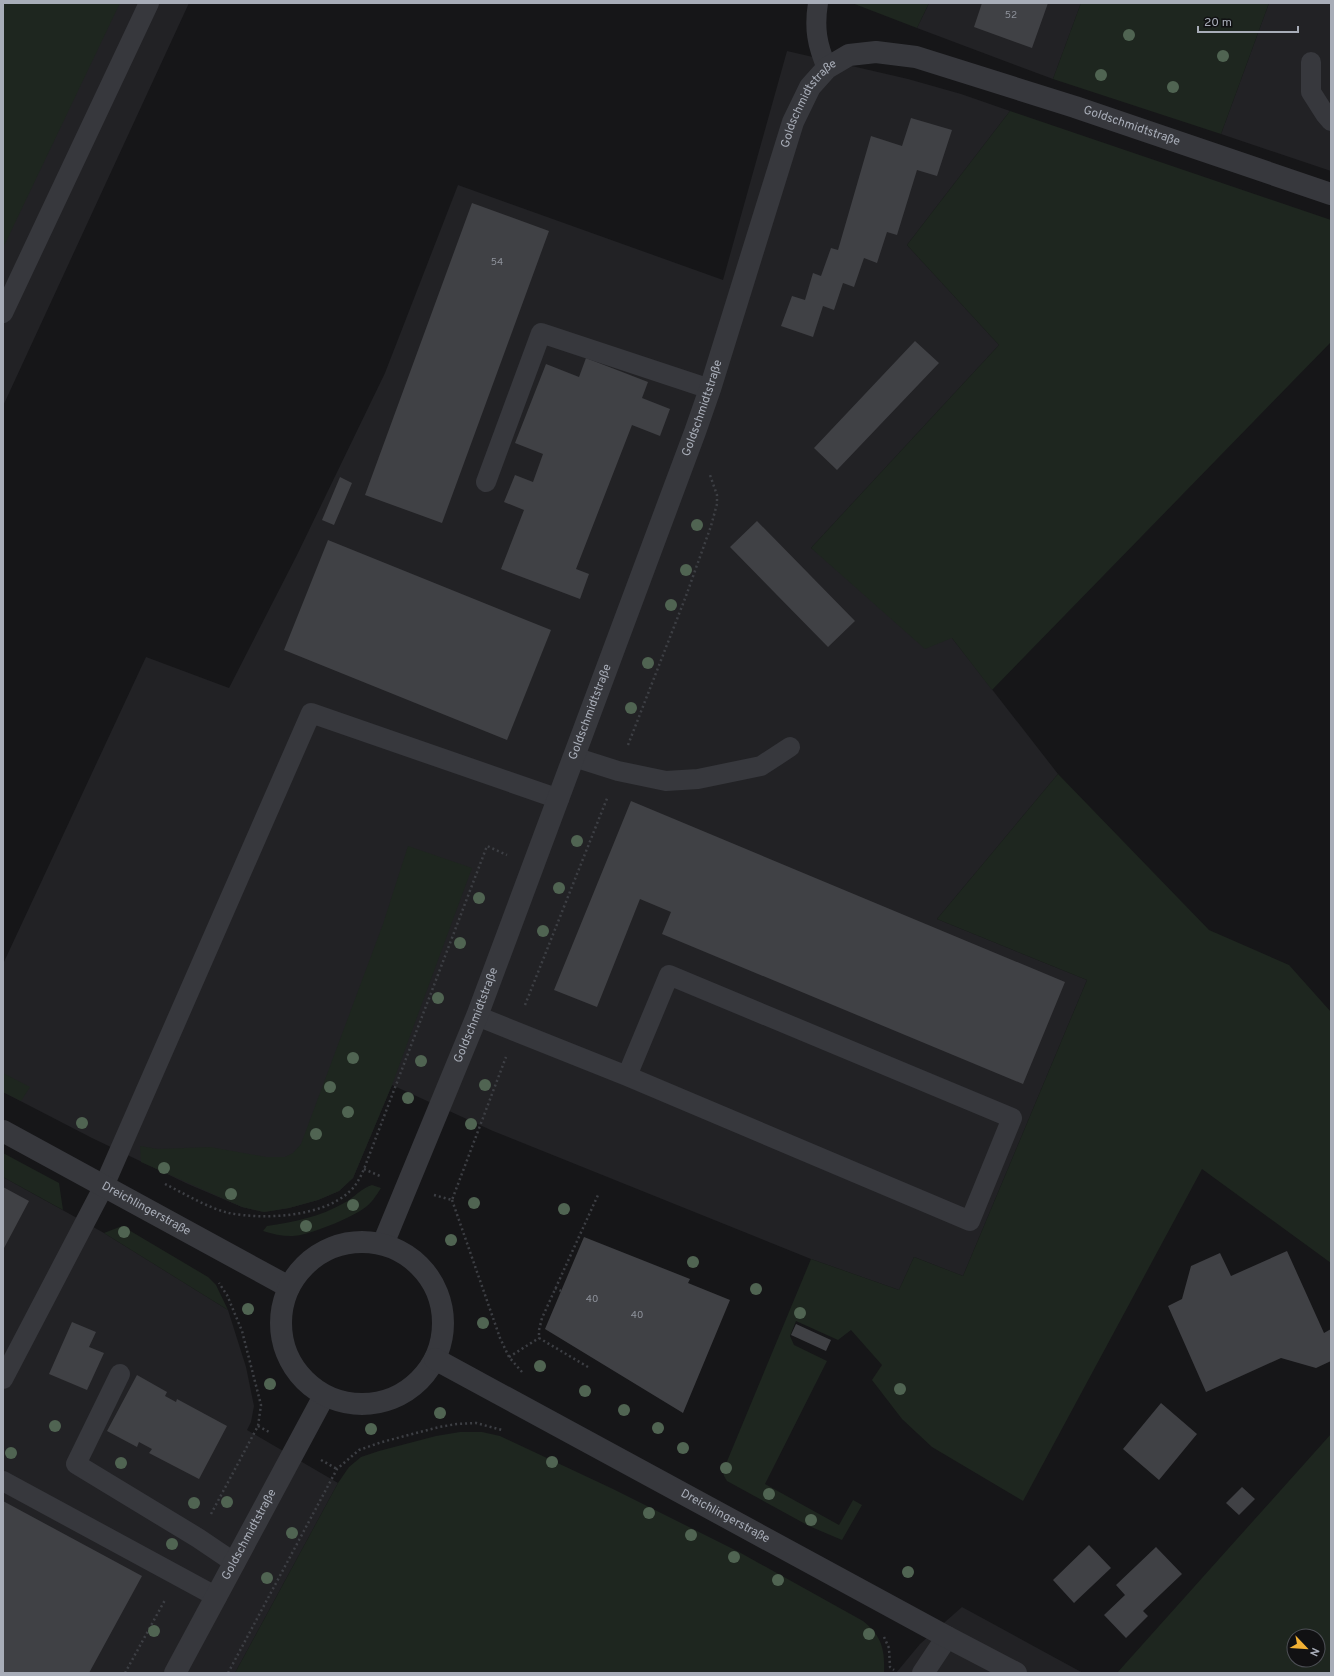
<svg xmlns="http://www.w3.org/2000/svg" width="1334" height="1676" font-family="Overpass,sans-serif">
  <rect width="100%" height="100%" fill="#161618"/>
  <path fill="#222225" d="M 3,3 L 189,3 L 3,406 Z
    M 929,3 L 1081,3 L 1053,79 L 917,28 Z
    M 1269,3 L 1331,3 L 1331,171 L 1221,134 Z
    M 787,51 L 908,79 L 961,94 L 1010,111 L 907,245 L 999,345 L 811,548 L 952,638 L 1058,774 L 937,919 L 1087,980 L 963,1276 L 914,1257 L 899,1290 L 811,1259 L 493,1131 L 392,1085 L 353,1178 L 339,1191 L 318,1200 L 289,1208 L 264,1212 L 242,1207 L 188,1184 L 92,1138 L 3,1092 L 3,964 L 146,657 L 229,688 L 297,555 L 385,373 L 458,185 L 723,280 Z
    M 3,1177 L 104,1233 L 228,1310 L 246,1367 L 254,1406 L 251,1422 L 247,1430 L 338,1483 L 235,1673 L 3,1673 Z
    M 962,1607 L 1083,1673 L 896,1673 L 920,1644 Z"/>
  <path fill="#1e261f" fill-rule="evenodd" d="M 3,3 L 120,3 L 3,248 Z
    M 852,3 L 929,3 L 917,28 Z
    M 1081,3 L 1269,3 L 1221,134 L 1053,79 Z
    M 1010,111 L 1331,220 L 1331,342 L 992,690 L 952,638 L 925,649 L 811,548 L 999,345 L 907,245 Z
    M 1058,774 L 1209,930 L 1289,965 L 1331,1012 L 1331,1263 L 1202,1169 L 1023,1501 L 932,1447 L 902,1419 L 872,1380 L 882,1365 L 851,1330 L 838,1340 L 796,1321 L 790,1336 L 794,1345 L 827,1361 L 765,1484 L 839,1525 L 853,1500 L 862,1505 L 842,1540 L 809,1526 L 727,1481 L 724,1476 L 723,1471 L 811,1259 L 899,1290 L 914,1257 L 963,1276 L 1087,980 L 937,919 Z
    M 408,846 L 472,868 L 392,1085 L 353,1178 L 339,1191 L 318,1200 L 289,1208 L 264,1212 L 242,1207 L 141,1162 L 140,1146 L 158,1149 L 210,1147 L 266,1157 L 285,1157 L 293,1153 L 301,1144 L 383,924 Z
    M 3,1073 L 30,1087 L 21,1101 L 3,1092 Z
    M 3,1153 L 59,1183 L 63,1210 L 3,1177 Z
    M 372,1185 L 381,1188 C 376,1196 371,1204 363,1209 C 350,1218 306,1237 291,1236 C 282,1236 272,1234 263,1231 L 267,1226 C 293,1222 320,1217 344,1203 C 354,1198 361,1188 372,1185 Z
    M 122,1226 L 208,1277 L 216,1285 L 228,1310 L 104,1233 Z
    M 460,1432 L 482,1432 L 500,1436 L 613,1489 L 739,1552 L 863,1621 C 882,1636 885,1650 884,1673 L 235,1673 L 338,1483 L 349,1467 L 361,1457 L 379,1451 L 436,1436 Z
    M 1331,1434 L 1331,1673 L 1117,1673 ZM 1294,1636 L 1318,1636 L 1318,1660 L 1294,1660 Z"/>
  <path fill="#404145" d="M 982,3 L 1048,3 L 1032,48 L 974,27 Z
    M 911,118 L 952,130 L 937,176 L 917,170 L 897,235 L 887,232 L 877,263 L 864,258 L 854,287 L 843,283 L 834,310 L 823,306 L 813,337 L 781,326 L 792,296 L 805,300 L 813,273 L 821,276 L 831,248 L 838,250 L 871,136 L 902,146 Z
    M 472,203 L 549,231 L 442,523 L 365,495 Z
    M 915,341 L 939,363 L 837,470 L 814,448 Z
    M 586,358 L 648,382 L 642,398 L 670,409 L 660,436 L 632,425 L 576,569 L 589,574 L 580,599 L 501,569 L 524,510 L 504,502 L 515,475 L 533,482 L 543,454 L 515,443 L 546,364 L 579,377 Z
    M 340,477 L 352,483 L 334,525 L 322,520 Z
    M 757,521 L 855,621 L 828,647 L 730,547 Z
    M 328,540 L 551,630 L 507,740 L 284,650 Z
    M 631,801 L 1065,982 L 1023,1084 L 662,934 L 671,912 L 640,899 L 597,1007 L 554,990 Z
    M 3,1187 L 29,1201 L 3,1250 Z
    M 584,1237 L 690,1279 L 688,1283 L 730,1300 L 683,1413 L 545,1329 Z
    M 1287,1251 L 1324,1333 L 1331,1329 L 1331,1361 L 1316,1368 L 1281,1358 L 1206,1392 L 1168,1306 L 1182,1299 L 1191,1266 L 1220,1253 L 1231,1276 Z
    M 72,1322 L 96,1332 L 89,1347 L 104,1353 L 87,1390 L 49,1374 Z
    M 796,1324 L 831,1340 L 826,1351 L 791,1335 Z
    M 137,1375 L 167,1392 L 165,1396 L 176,1402 L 177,1399 L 227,1426 L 199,1479 L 149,1453 L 152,1449 L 139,1442 L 137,1447 L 107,1431 Z
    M 1161,1403 L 1197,1434 L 1159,1480 L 1123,1449 Z
    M 1242,1487 L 1255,1499 L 1239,1515 L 1226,1503 Z
    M 3,1501 L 142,1576 L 89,1673 L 3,1673 Z
    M 1089,1545 L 1111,1568 L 1074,1603 L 1053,1580 Z
    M 1156,1547 L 1182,1574 L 1143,1611 L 1148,1616 L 1126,1638 L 1104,1615 L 1125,1595 L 1116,1585 Z"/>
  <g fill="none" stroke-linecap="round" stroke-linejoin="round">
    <path stroke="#3d3f44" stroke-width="2.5" stroke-dasharray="2 3" stroke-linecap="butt" d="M 628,745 L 686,596 L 711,526 L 717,504 L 717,495 L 710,475
      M 525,1005 L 608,796
      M 364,1169 L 380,1176
      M 165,1184 C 185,1194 208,1208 229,1213 C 264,1220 322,1217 349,1192 C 356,1186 360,1178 364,1169 L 487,846 L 507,855
      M 434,1195 L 452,1200 L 506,1057
      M 452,1200 L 500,1338 L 509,1357 L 522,1372
      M 555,1288 L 561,1291
      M 509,1357 L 539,1338
      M 588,1367 L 539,1338 L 539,1330 L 542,1318 L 598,1195
      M 258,1426 L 271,1433
      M 321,1460 L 337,1469
      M 211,1514 L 258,1426 L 261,1405 L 242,1331 L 227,1295 L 219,1283
      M 884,1637 L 889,1648 L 890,1667 L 894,1670
      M 125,1673 L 165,1600
      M 228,1673 L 337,1469 L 359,1450 L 382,1442 L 439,1427 L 457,1424 L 476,1423 L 502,1430"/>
    <path stroke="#37383d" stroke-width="20" d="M 818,3 C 814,28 817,45 827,68
      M 1311,62 L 1311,92 L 1325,114 L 1331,121
      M 3,313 L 149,3
      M 486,482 L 541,333 L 710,389
      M 574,757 L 618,771 L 666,781 L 698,779 L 761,766 L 790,747
      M 477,1016 L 627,1076 L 970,1221 L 1012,1118 L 669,975 L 627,1076
      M 120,1374 L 76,1464 L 198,1538 L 235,1563
      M 3,1379 L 104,1186 L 311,713 L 559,799
      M 3,1481 L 217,1597"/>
    <g stroke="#37383d" stroke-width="22">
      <path id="s1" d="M 383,1244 L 477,1016 L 695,432 L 710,389 L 793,122 L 810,87 L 827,68 L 849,55 L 876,52 L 916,57 L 1075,107 L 1331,194"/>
      <path id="s2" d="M 175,1673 L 324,1396"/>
      <path d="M 923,1673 L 947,1637"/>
    </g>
    <g stroke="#37383d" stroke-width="22">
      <path id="s3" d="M 3,1131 L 289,1287"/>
      <circle cx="362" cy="1323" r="81"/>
      <path id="s4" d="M 435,1359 L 947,1637 L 1016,1673"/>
    </g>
  </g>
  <g fill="#506452">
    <circle cx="1129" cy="35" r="6"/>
    <circle cx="1223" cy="56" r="6"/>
    <circle cx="1101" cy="75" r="6"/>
    <circle cx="1173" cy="87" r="6"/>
    <circle cx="697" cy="525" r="6"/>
    <circle cx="686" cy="570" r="6"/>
    <circle cx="671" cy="605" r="6"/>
    <circle cx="648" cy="663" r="6"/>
    <circle cx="631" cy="708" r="6"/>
    <circle cx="577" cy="841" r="6"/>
    <circle cx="559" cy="888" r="6"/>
    <circle cx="479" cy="898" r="6"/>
    <circle cx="543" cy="931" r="6"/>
    <circle cx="460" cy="943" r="6"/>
    <circle cx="438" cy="998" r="6"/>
    <circle cx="353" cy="1058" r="6"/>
    <circle cx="421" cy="1061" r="6"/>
    <circle cx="485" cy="1085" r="6"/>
    <circle cx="330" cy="1087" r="6"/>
    <circle cx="408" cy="1098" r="6"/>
    <circle cx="348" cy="1112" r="6"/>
    <circle cx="82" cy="1123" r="6"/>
    <circle cx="471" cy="1124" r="6"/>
    <circle cx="316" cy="1134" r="6"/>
    <circle cx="164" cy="1168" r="6"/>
    <circle cx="231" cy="1194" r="6"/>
    <circle cx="474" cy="1203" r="6"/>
    <circle cx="353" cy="1205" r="6"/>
    <circle cx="564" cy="1209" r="6"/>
    <circle cx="306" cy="1226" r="6"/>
    <circle cx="124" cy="1232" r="6"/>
    <circle cx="451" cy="1240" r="6"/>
    <circle cx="693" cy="1262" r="6"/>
    <circle cx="756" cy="1289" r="6"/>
    <circle cx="248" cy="1309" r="6"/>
    <circle cx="800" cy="1313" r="6"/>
    <circle cx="483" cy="1323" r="6"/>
    <circle cx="540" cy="1366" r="6"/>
    <circle cx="270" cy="1384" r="6"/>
    <circle cx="900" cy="1389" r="6"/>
    <circle cx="585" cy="1391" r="6"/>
    <circle cx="624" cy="1410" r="6"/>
    <circle cx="440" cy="1413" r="6"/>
    <circle cx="55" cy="1426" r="6"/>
    <circle cx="658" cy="1428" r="6"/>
    <circle cx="371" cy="1429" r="6"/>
    <circle cx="683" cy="1448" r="6"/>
    <circle cx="11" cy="1453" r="6"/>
    <circle cx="552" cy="1462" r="6"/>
    <circle cx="121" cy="1463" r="6"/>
    <circle cx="726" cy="1468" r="6"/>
    <circle cx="769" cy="1494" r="6"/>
    <circle cx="227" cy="1502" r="6"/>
    <circle cx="194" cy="1503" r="6"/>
    <circle cx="649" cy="1513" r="6"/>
    <circle cx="811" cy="1520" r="6"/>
    <circle cx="292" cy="1533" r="6"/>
    <circle cx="691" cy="1535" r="6"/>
    <circle cx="172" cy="1544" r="6"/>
    <circle cx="734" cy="1557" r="6"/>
    <circle cx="908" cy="1572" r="6"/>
    <circle cx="267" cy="1578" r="6"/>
    <circle cx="778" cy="1580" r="6"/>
    <circle cx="154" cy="1631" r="6"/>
    <circle cx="869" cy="1634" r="6"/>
  </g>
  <g text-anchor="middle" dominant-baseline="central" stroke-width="3" stroke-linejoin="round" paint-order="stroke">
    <g font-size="10" fill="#8e929b">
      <text x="1011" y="15">52</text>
      <text x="497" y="262">54</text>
      <text x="592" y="1299">40</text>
      <text x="637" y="1315">40</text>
    </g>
    <g font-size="12" fill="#a8adb8" stroke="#111113">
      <text stroke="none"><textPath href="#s1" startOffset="1219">Goldschmidtstraße</textPath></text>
      <text stroke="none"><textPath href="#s1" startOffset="1579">Goldschmidtstraße</textPath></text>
      <text stroke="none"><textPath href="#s1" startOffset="895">Goldschmidtstraße</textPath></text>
      <text stroke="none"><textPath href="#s1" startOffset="571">Goldschmidtstraße</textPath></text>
      <text stroke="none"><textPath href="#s1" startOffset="247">Goldschmidtstraße</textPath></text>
      <text stroke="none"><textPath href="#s3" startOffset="163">Dreichlingerstraße</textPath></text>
      <text stroke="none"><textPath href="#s4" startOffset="330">Dreichlingerstraße</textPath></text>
      <text stroke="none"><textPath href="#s2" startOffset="157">Goldschmidtstraße</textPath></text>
    </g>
  </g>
  <rect width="1334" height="1676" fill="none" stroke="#a8adb8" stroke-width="8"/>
  <g transform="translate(1306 1648) rotate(115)"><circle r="19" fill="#111113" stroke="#4d4f55"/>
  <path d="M0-3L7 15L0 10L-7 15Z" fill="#f2b134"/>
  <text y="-6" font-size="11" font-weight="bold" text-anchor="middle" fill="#a8adb8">N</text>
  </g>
  <path d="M1198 26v6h100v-6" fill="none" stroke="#a8adb8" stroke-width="2"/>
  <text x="1204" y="26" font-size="12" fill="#a8adb8" stroke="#111113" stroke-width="3" paint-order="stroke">20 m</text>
</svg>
